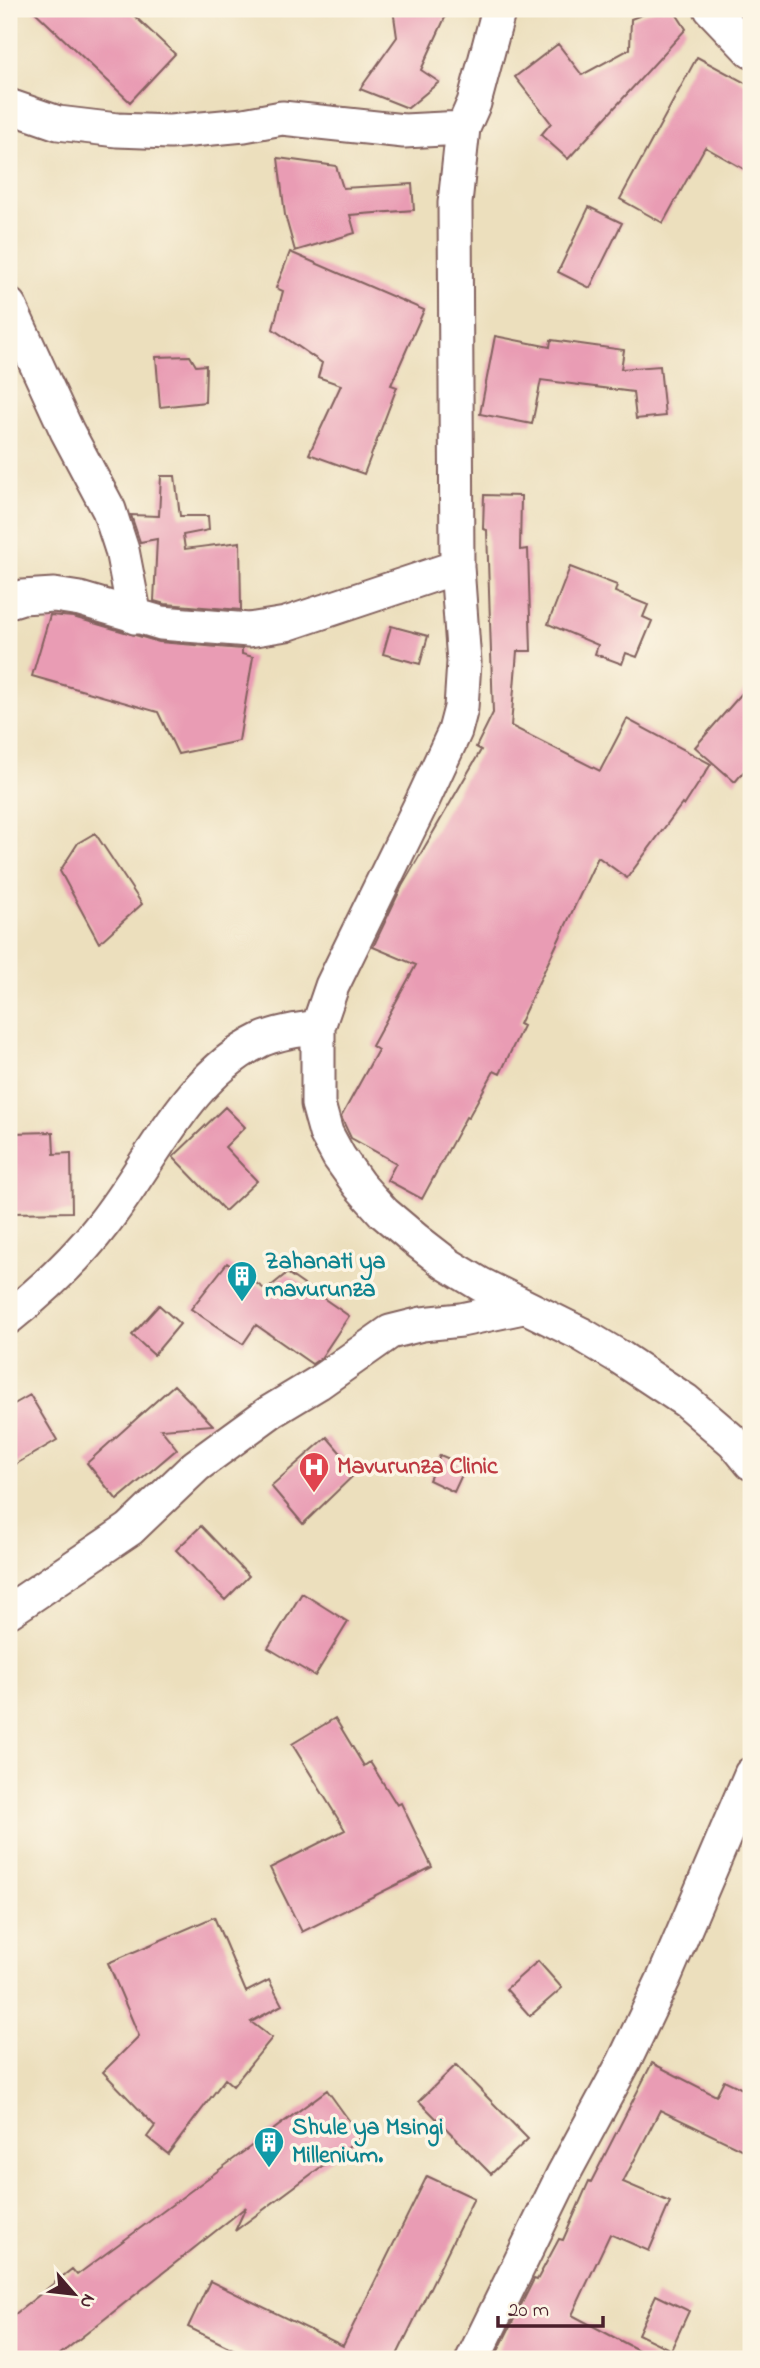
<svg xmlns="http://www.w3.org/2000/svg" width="760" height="2368" font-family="'Indie Flower',sans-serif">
  <rect width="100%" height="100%" fill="#fcf5e5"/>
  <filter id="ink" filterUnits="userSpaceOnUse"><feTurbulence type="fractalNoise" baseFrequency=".0143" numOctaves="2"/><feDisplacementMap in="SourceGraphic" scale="14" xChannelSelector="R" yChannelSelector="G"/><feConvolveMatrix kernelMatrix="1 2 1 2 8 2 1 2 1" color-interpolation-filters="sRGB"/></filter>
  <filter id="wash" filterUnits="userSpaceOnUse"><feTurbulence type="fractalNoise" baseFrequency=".00686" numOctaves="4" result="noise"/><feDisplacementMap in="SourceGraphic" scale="28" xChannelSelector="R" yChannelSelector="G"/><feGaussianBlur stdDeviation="1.57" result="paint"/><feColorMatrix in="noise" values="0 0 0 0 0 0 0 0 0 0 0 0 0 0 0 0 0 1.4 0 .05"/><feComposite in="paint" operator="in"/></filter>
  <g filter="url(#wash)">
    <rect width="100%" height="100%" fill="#ecdfbd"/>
    <g id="blocks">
      <path fill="#e99cb4" d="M 32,9 L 127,9 L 175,54 L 130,102 Z
        M 393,9 L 449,9 L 421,70 L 439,82 L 408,108 L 360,89 L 397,37 Z
        M 657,9 L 673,9 L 686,29 L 568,159 L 541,135 L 551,123 L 515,77 L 558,44 L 582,75 L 630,49 L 631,19 Z
        M 697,57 L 751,86 L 751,173 L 705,147 L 663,223 L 620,199 Z
        M 278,158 L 336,166 L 343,188 L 412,184 L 414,210 L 350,215 L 355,233 L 295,251 L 285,215 Z
        M 589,207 L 622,223 L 590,288 L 558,272 Z
        M 290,252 L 424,310 L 391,385 L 397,387 L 364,474 L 309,454 L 341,385 L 318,377 L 322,363 L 273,329 L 283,291 L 276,288 Z
        M 495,336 L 550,347 L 551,340 L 624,350 L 621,369 L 660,366 L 665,416 L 636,419 L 633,392 L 541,380 L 532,424 L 480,414 Z
        M 190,356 L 196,366 L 206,365 L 205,402 L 160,407 L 156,357 Z
        M 161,476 L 175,476 L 180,516 L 208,516 L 209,530 L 183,535 L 185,549 L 240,542 L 241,610 L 165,604 L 154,601 L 157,539 L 140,542 L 131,515 L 159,516 Z
        M 484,495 L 521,496 L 520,550 L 528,549 L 531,651 L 517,651 L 511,726 L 600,771 L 627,719 L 711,764 L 684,806 L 682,804 L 627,878 L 598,857 L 519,1024 L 523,1026 L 500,1074 L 494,1071 L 468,1118 L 466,1117 L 422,1199 L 387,1180 L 396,1163 L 351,1138 L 341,1117 L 378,1050 L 372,1046 L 416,965 L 373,947 L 402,886 L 481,750 L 476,747 L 493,713 L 487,530 L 483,529 Z
        M 570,567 L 617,585 L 615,592 L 648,605 L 643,617 L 652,621 L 637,657 L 626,653 L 622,664 L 595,654 L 598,645 L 548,624 Z
        M 50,615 L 73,617 L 159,642 L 242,649 L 242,654 L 253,657 L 239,741 L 178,754 L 158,712 L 32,676 Z
        M 391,626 L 428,636 L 420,664 L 383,654 Z
        M 751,683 L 751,763 L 735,782 L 695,747 Z
        M 95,833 L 142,904 L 99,943 L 60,871 L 78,843 Z
        M 225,1107 L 245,1127 L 225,1147 L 257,1181 L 225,1211 L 173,1157 Z
        M 53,1132 L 54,1154 L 71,1153 L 72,1212 L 9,1213 L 9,1143 L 13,1143 L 12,1133 Z
        M 227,1263 L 266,1290 L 287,1273 L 349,1316 L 321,1358 L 312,1364 L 256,1325 L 243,1344 L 191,1309 Z
        M 159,1305 L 180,1324 L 154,1355 L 132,1335 Z
        M 174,1385 L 213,1425 L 161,1429 L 177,1449 L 117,1500 L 87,1463 Z
        M 30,1395 L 57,1440 L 9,1468 L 9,1407 Z
        M 327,1437 L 357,1472 L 303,1524 L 271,1486 Z
        M 440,1455 L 466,1466 L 454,1492 L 429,1480 Z
        M 201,1526 L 249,1576 L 225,1600 L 176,1550 Z
        M 302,1593 L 348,1622 L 315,1676 L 268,1648 Z
        M 335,1718 L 364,1766 L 370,1762 L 397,1805 L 401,1803 L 432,1867 L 302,1932 L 270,1868 L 345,1830 L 292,1744 Z
        M 214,1917 L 246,1992 L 269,1980 L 282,2005 L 251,2022 L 272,2038 L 233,2086 L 225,2079 L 168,2154 L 147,2137 L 155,2126 L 103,2072 L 139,2036 L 108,1963 Z
        M 538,1961 L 562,1988 L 530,2016 L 506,1989 Z
        M 652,2063 L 716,2096 L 724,2080 L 751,2093 L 751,2154 L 660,2110 L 623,2182 L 670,2202 L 649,2251 L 610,2234 L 572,2315 L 655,2359 L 494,2359 L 534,2279 L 537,2280 L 559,2239 L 563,2240 L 589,2181 L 591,2182 Z
        M 456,2065 L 528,2139 L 491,2174 L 419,2101 Z
        M 327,2090 L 361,2137 L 235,2231 L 246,2207 L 54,2359 L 9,2359 L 9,2319 L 72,2269 L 77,2275 Z
        M 427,2176 L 474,2198 L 395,2359 L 253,2359 L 188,2327 L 210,2281 L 343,2346 Z
        M 656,2295 L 689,2311 L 671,2350 L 638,2334 Z"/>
    </g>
  </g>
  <g filter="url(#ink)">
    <use href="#blocks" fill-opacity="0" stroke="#83625e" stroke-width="2"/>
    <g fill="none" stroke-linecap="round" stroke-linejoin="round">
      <g stroke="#83625e" stroke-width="37">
        <path id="street" d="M 499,9 L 474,103 L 463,128 L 455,203 L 457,567 L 464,662 L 461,708 L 455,731 L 422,802 L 332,986 L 318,1027 L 318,1104 L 326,1133 L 339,1157 L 359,1185 L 384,1213 L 416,1240 L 447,1264 L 480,1284 L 581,1334 L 621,1358 L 686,1401 L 734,1442 L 751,1463
          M 711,9 L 751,51
          M 9,106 L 58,123 L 117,130 L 170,132 L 244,125 L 282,118 L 404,131 L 463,128
          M 9,305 L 67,431 L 109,510 L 122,550 L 135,617
          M 9,601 L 22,597 L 54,595 L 80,599 L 161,623 L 249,630 L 286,624 L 457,567
          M 9,1317 C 43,1290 77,1258 103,1224 C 152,1162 187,1076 261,1040 C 279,1032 299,1030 318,1027
          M 9,1611 L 130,1529 L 196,1466 L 270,1412 L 318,1383 L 390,1332 L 422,1324 L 461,1320 L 523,1307
          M 473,2359 L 564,2173 L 624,2062 L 664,1978 L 751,1774"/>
      </g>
      <use href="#street" stroke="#fff" stroke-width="33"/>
    </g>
  </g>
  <defs>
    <g id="building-pin" transform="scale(1.575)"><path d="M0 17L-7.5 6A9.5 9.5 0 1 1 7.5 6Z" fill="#0f9aa8" stroke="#fcf5e5"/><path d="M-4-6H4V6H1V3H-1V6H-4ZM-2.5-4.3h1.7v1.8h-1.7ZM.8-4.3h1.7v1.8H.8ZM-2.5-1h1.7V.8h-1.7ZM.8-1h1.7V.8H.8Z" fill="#fff"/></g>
    <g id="hospital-pin" transform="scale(1.575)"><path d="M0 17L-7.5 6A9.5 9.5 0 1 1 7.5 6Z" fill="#e0444e" stroke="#fcf5e5"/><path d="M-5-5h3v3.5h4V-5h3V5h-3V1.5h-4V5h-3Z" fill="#fff"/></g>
  </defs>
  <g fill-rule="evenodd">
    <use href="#building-pin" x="242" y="1276"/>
    <use href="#hospital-pin" x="314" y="1467"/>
    <use href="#building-pin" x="269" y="2142"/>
  </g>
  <g text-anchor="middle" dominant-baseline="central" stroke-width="7" stroke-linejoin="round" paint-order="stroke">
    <g font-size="24" font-weight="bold" fill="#0d838f" stroke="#fcf5e5" text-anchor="start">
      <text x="265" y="1262">Zahanati ya<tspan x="265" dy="28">mavurunza</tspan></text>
      <text x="292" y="2128">Shule ya Msingi<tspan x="292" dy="28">Millenium.</tspan></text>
    </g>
    <g font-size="24" font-weight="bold" fill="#be3a42" stroke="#fcf5e5" text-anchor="start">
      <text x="337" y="1467">Mavurunza Clinic</text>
    </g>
  </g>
  <rect width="760" height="2368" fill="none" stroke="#fcf5e5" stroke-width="35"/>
  <g transform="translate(74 2294) rotate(118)" stroke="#fcf5e5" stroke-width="5" paint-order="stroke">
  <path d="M0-5L12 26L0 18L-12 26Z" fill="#4a1f2b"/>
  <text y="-10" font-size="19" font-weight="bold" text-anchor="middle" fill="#4a1f2b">N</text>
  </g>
  <path d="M498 2316v10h105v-10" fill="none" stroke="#4a1f2b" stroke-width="3.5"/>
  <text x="508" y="2316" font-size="21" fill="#4a1f2b" stroke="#fcf5e5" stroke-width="5" paint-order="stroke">20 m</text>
</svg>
